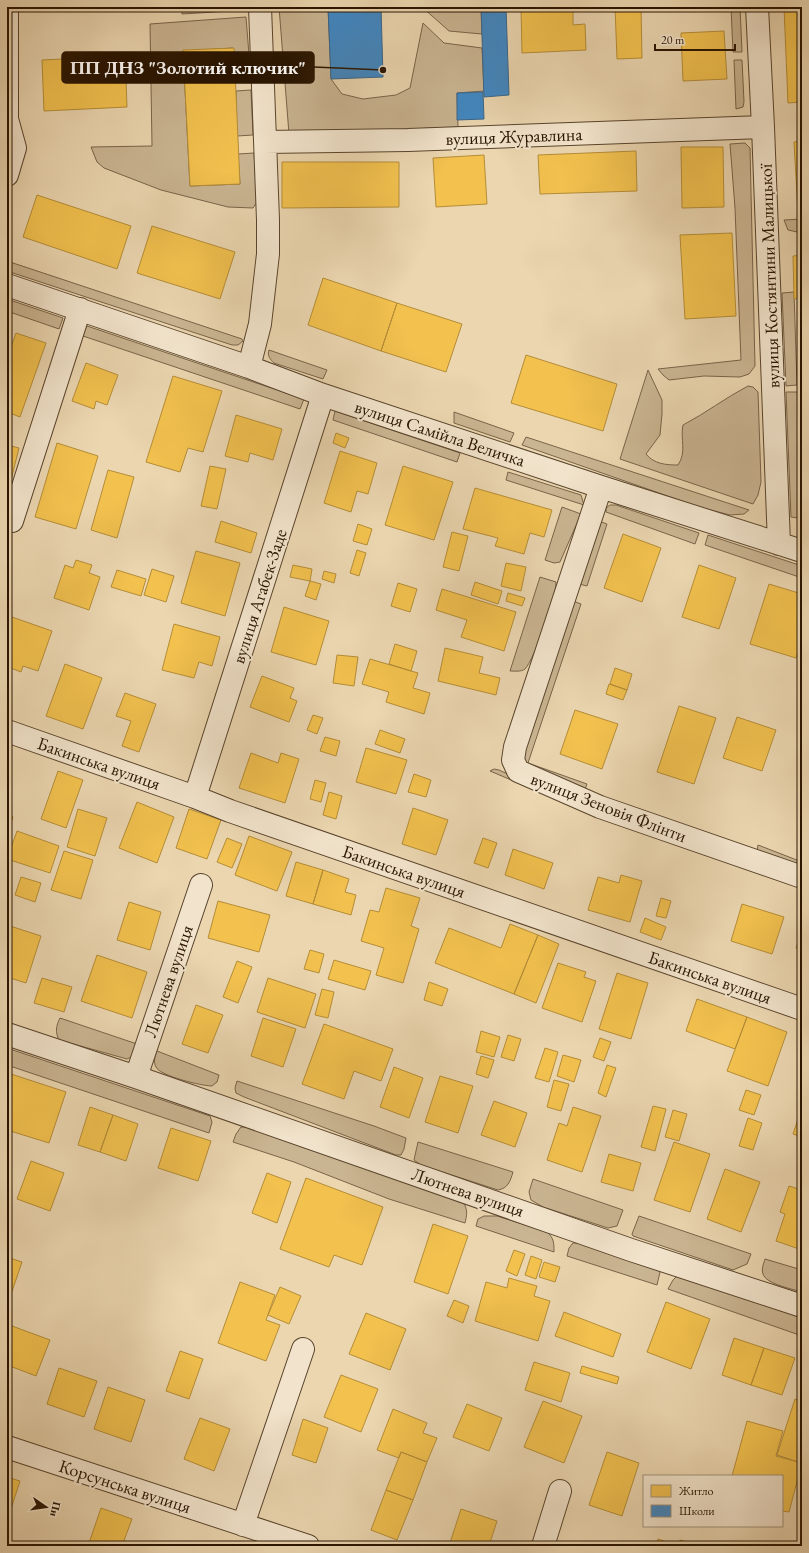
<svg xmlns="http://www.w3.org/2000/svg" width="809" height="1553" font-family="'EB Garamond',serif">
  <rect width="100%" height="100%" fill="#ebd6b0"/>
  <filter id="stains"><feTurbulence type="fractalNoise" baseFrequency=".005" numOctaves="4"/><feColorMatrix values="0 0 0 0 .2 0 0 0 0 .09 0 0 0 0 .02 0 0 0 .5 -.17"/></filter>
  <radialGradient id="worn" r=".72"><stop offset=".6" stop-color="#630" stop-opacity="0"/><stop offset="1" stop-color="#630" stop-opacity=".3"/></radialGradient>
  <path fill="#cab592" stroke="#796449" d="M 182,7 L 246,7 L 246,10 L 182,14 Z
    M 279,7 L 328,7 L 331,79 L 342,94 L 363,99 L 396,95 L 410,88 L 423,23 L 444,43 L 482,48 L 484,91 L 457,93 L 458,127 L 289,134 Z
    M 422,7 L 481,7 L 482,34 L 449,31 Z
    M 731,7 L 740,7 L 742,52 L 733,52 Z
    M 246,17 L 251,80 L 235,81 L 233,48 L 183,51 L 190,186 L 240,184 L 238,154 L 254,153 L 257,202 L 253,208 L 228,207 L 161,190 L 104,168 L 97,162 L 91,147 L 152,146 L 150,24 Z
    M 734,60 L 742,60 L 744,102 L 743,107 L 736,109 Z
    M 251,90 L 253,135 L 237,136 L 236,91 Z
    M 745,143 L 750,148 L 755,366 L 749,374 L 740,377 L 704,376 L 669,380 L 663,375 L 658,369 L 741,360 L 735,208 L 730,144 Z
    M 802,219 L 802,233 L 788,230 L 784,220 Z
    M 7,261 L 218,331 L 242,339 L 243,341 L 238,345 L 232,345 L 7,271 Z
    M 794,292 L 797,385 L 786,386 L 782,293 Z
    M 7,299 L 63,318 L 59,329 L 7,311 Z
    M 84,325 L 304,399 L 300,409 L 80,335 Z
    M 269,350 L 327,370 L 323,379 L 274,363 C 270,359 267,356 269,350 Z
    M 648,370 L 662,400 L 662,414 L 660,435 L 646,454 C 654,464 666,465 678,465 C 687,452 680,439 683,425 C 706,413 725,398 748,386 L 753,387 L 758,392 L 761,482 L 758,495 L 753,504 L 620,459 Z
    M 786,392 L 798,392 L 800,514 L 798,518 L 791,517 Z
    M 335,411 L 460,453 L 457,462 L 333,420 Z
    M 454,412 L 514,433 L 510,442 L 454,423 Z
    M 526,437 L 749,510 L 744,514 L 730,515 L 699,507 L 522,445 Z
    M 508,472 L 581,495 L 584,505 L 506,480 Z
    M 610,505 L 616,505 L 699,533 L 695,544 L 606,512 L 606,508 Z
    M 562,507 L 581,514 L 560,562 L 554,563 L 545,560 Z
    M 599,521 L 607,524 L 587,586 L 579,584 Z
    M 708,535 L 802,566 L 802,578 L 705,545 Z
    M 540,577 L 556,582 C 557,595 534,660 525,669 C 521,672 515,671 510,671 Z
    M 573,601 L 581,604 L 528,763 L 587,784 L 584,792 L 529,772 L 521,760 Z
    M 494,769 L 499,770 L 538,788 L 607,817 L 608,821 L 490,771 Z
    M 758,845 L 802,862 L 802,869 L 757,851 Z
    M 60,1018 L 137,1044 L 133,1056 L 127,1059 L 59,1040 C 55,1032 56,1026 60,1018 Z
    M 7,1048 L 210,1116 L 212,1122 L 209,1133 L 7,1065 Z
    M 157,1051 L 219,1075 L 217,1082 L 212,1086 C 202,1086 160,1076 156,1067 C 153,1062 155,1056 157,1051 Z
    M 237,1081 L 374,1126 L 406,1138 L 404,1149 L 401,1155 L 396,1155 L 244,1097 L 236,1093 L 235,1088 Z
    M 241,1127 L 246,1127 L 463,1202 C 468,1209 467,1215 465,1223 L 389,1199 L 294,1162 L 233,1142 L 236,1134 Z
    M 418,1142 L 513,1172 C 510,1182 508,1188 498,1190 L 421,1165 L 414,1160 Z
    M 533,1179 L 623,1210 L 617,1226 L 608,1228 L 543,1207 L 531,1200 L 529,1192 Z
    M 484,1216 L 497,1216 L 547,1232 C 554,1238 554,1243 554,1252 L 476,1226 L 478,1219 Z
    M 639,1216 L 751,1254 L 747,1264 L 733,1270 L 633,1236 L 632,1234 Z
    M 573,1243 L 582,1243 L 657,1269 L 660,1272 L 657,1285 L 567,1256 L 569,1248 Z
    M 765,1259 L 802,1270 L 802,1292 C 792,1289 766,1284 763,1274 C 761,1269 764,1263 765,1259 Z
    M 678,1275 L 802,1315 L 802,1336 L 668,1289 L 673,1280 Z"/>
  <path fill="#f2c14e" stroke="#b58d37" d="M 521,7 L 573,7 L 573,25 L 585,24 L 586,50 L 522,53 Z
    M 615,7 L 641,7 L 642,58 L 617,59 Z
    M 784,7 L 802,7 L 802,102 L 788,103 Z
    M 724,31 L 727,79 L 683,81 L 681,33 Z
    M 234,48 L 240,184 L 190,186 L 183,50 Z
    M 125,56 L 127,107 L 44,111 L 42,60 Z
    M 802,141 L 802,213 L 798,213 L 794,142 Z
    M 681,147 L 723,147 L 724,207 L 682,208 Z
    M 636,151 L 637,191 L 540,194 L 538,155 Z
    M 484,155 L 487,204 L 436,207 L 433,158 Z
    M 282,162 L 399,162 L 399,207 L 282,208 Z
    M 37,195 L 131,226 L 117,269 L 23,237 Z
    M 152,226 L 235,252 L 220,299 L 137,273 Z
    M 732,233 L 736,316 L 685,319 L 680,235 Z
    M 802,255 L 802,298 L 794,299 L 793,256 Z
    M 323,278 L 397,303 L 381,351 L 308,325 Z
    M 397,303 L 462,324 L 446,372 L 381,351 Z
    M 16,333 L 46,343 L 20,417 L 7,412 L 7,359 Z
    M 526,355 L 617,384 L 603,431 L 511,403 Z
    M 86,363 L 118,375 L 107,405 L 96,401 L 94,409 L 72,401 Z
    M 173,376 L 222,391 L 203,452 L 188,448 L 180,472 L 146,462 Z
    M 236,415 L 282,429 L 273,460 L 250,453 L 248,462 L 225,456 Z
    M 336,433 L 349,438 L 345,448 L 333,443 Z
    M 57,443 L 98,456 L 76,529 L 35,517 Z
    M 7,445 L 19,448 L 9,488 L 7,488 Z
    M 340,451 L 377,463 L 368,494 L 357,491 L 351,512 L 324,503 Z
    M 210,466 L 226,469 L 217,509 L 201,506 Z
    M 403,466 L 453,482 L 434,540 L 385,525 Z
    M 108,470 L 134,477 L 117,538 L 91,530 Z
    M 475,488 L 552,510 L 544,537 L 530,533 L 524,554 L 495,546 L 498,538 L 463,529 Z
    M 221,521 L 257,533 L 251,553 L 215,542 Z
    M 358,524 L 372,529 L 367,545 L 353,541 Z
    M 452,532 L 468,536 L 459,571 L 443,567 Z
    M 623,534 L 661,548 L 642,602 L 604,588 Z
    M 357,550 L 366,553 L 359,576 L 350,573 Z
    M 196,551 L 240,563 L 225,616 L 181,603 Z
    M 76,560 L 92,565 L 89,573 L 100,577 L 89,610 L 54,598 L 65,565 L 73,568 Z
    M 506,563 L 526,567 L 521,591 L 501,586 Z
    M 293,565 L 312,569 L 310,581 L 290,577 Z
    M 699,565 L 736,578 L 719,629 L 682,617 Z
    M 152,569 L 174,576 L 166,602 L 144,595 Z
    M 117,570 L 146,579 L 141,596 L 111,587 Z
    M 324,571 L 336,574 L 334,583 L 322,579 Z
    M 310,581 L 321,584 L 316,600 L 305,596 Z
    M 475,582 L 502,591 L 498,604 L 471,595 Z
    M 398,583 L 417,589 L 410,612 L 391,606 Z
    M 769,584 L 802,594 L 802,638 L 796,658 L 750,644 Z
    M 442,589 L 516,612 L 504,651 L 461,637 L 467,620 L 436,610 Z
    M 508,593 L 525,598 L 522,606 L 506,601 Z
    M 284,607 L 329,621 L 316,665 L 271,652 Z
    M 9,616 L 52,631 L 38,671 L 23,666 L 21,672 L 8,667 L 11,661 L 7,660 L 7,621 Z
    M 174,624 L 220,637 L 212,666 L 199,662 L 194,678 L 162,670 Z
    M 395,644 L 417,651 L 411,671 L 389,664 Z
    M 445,648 L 483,657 L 479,673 L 500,678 L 496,695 L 438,681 Z
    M 337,655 L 358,657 L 354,686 L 333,683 Z
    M 370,659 L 418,673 L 413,688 L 430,693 L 424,714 L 386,702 L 389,692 L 362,684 Z
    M 65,664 L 102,678 L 83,729 L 46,716 Z
    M 615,668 L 632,674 L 627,690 L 610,684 Z
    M 262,676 L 294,688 L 290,698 L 297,701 L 289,722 L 250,707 Z
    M 609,684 L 627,690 L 623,700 L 606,694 Z
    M 125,693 L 156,704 L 139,752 L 122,746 L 131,721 L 116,716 Z
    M 679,706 L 716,718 L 694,784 L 657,772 Z
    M 575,710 L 618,724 L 602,769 L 560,754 Z
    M 313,715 L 323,718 L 317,734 L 307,730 Z
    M 737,717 L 776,730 L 762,771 L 723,758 Z
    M 380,730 L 405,739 L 400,753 L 375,744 Z
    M 325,737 L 340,741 L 336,756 L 320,751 Z
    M 366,748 L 407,760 L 396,794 L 356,782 Z
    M 251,753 L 278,763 L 281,753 L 299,759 L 285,803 L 239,788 Z
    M 58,771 L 83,780 L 66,828 L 41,819 Z
    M 414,774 L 431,780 L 426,797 L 408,792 Z
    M 315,780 L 326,783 L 321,802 L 310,799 Z
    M 329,792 L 342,796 L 336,819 L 323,815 Z
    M 137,802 L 174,817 L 157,863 L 119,848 Z
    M 413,808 L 448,820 L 436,855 L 402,844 Z
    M 78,809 L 107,818 L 95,856 L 67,847 Z
    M 189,809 L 221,820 L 207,859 L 176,848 Z
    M 7,815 L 13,817 L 7,836 Z
    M 17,831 L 59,846 L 50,873 L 7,859 Z
    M 249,836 L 292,852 L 277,891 L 235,875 Z
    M 227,838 L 242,844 L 232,868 L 217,862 Z
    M 483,838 L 497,843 L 488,868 L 474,863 Z
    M 513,849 L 553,863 L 544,889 L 505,875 Z
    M 64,851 L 93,860 L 81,899 L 51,890 Z
    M 296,862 L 323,870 L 313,904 L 286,896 Z
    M 323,870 L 349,879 L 345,892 L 356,895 L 351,915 L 313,904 Z
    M 621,875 L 642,881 L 630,922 L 588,910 L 598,877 L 619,883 Z
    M 21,877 L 41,883 L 35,902 L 15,895 Z
    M 386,888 L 420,898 L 411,926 L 419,929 L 403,983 L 376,975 L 384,948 L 361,941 L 370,910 L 379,912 Z
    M 661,898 L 671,901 L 666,918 L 656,916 Z
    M 218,901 L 270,915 L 259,952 L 208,938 Z
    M 129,902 L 161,912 L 150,950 L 117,940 Z
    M 742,904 L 784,917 L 772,954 L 731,941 Z
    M 645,918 L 666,927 L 661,940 L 640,932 Z
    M 510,924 L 538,935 L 514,994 L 435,963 L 449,928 L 501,948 Z
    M 7,925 L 41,936 L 26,983 L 7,977 Z
    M 802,932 L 802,951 L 796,948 Z
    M 538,935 L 559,944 L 536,1003 L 514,994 Z
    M 310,950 L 324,954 L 319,973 L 304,969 Z
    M 97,955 L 147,972 L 132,1018 L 81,1001 Z
    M 334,960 L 371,971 L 365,990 L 328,979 Z
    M 237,961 L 252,967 L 238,1003 L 223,997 Z
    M 558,963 L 586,972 L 584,977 L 596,981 L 582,1022 L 542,1008 Z
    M 617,973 L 648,983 L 631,1039 L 599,1029 Z
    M 42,978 L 72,987 L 64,1012 L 34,1003 Z
    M 268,978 L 316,994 L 305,1028 L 257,1012 Z
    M 429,982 L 448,989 L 442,1006 L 424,1000 Z
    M 322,989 L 334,992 L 328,1018 L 315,1015 Z
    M 697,999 L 747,1017 L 735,1049 L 686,1031 Z
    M 196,1005 L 223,1015 L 208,1053 L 182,1044 Z
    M 747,1017 L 787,1032 L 768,1086 L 727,1071 Z
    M 263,1018 L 296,1029 L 283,1067 L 251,1056 Z
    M 324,1024 L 393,1049 L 381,1081 L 354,1071 L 344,1099 L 302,1084 Z
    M 481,1031 L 500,1037 L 494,1057 L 476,1052 Z
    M 508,1035 L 521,1039 L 514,1061 L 501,1057 Z
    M 600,1038 L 611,1042 L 604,1061 L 593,1057 Z
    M 545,1048 L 558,1052 L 549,1082 L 535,1078 Z
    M 563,1055 L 581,1060 L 574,1082 L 557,1076 Z
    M 481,1056 L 494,1060 L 488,1078 L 476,1074 Z
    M 607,1065 L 616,1068 L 606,1097 L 598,1093 Z
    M 394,1067 L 423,1078 L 409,1118 L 380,1107 Z
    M 8,1073 L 66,1092 L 49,1143 L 7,1130 Z
    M 440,1076 L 473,1086 L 458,1133 L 425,1122 Z
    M 554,1080 L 569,1084 L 561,1111 L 547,1107 Z
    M 746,1090 L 761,1095 L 754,1115 L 739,1110 Z
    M 494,1101 L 527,1113 L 515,1147 L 481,1135 Z
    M 653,1106 L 666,1109 L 655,1151 L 641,1147 Z
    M 90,1107 L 113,1115 L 100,1152 L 78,1145 Z
    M 573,1107 L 601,1116 L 582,1172 L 547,1160 L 559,1123 L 567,1126 Z
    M 802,1107 L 802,1137 L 793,1134 Z
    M 673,1110 L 687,1114 L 679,1141 L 665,1137 Z
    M 113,1115 L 138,1124 L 126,1161 L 100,1152 Z
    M 748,1118 L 762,1123 L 753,1150 L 739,1146 Z
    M 171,1128 L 211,1141 L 198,1181 L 158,1168 Z
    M 674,1142 L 710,1154 L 690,1212 L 654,1200 Z
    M 609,1154 L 641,1163 L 633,1191 L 601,1182 Z
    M 31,1161 L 64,1173 L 50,1211 L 17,1199 Z
    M 725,1169 L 760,1182 L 741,1232 L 707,1219 Z
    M 267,1173 L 291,1182 L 277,1223 L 252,1213 Z
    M 306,1178 L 383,1207 L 362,1265 L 334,1255 L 329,1267 L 280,1249 Z
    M 789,1186 L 802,1190 L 802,1250 L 776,1241 L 785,1214 L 780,1212 Z
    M 433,1224 L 468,1236 L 448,1294 L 414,1282 Z
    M 514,1250 L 525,1254 L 517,1276 L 506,1271 Z
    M 531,1256 L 542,1260 L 536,1279 L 525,1275 Z
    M 7,1257 L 22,1262 L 7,1306 Z
    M 544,1262 L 560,1267 L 555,1282 L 539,1277 Z
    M 509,1278 L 537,1286 L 534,1296 L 550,1301 L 538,1341 L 475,1321 L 486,1282 L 507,1288 Z
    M 240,1282 L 275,1295 L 266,1320 L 280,1325 L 266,1361 L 218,1343 Z
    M 280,1287 L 301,1296 L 289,1324 L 268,1315 Z
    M 454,1300 L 469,1306 L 463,1323 L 447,1316 Z
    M 666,1302 L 710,1319 L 691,1369 L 647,1352 Z
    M 564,1312 L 621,1334 L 613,1357 L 555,1336 Z
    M 366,1313 L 406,1329 L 390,1370 L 349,1354 Z
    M 12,1326 L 50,1340 L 36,1376 L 7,1365 L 7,1339 Z
    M 734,1338 L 764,1348 L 751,1385 L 722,1375 Z
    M 764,1348 L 795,1358 L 782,1395 L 751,1385 Z
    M 180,1351 L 203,1359 L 189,1399 L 166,1391 Z
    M 534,1362 L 570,1373 L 561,1402 L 525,1390 Z
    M 582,1366 L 619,1377 L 617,1384 L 580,1373 Z
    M 59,1368 L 97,1381 L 84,1417 L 47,1404 Z
    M 341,1375 L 378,1389 L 361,1432 L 324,1417 Z
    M 108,1387 L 145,1400 L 131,1442 L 94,1429 Z
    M 795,1399 L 802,1401 L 801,1463 L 777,1455 Z
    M 543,1401 L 582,1416 L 564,1463 L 524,1447 Z
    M 467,1404 L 502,1418 L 489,1451 L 453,1437 Z
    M 393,1409 L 427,1423 L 423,1433 L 437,1438 L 427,1462 L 401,1452 L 399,1458 L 377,1450 Z
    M 200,1418 L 230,1429 L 214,1471 L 184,1459 Z
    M 303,1419 L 328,1428 L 316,1463 L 292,1455 Z
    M 747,1421 L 783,1431 L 776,1456 L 802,1463 L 789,1512 L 782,1511 L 782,1476 L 732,1476 Z
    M 401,1452 L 427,1462 L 413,1500 L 386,1490 Z
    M 607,1452 L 639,1463 L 622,1516 L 589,1505 Z
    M 7,1477 L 20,1481 L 7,1521 Z
    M 386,1490 L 413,1500 L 397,1540 L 371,1530 Z
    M 101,1508 L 132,1519 L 122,1546 L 88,1546 Z
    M 461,1509 L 497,1521 L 489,1546 L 449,1546 Z
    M 658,1539 L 673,1544 L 673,1546 L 656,1546 Z
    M 680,1540 L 700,1546 L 678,1546 Z"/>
  <path fill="#3f88c5" stroke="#38658a" d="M 328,7 L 381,7 L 383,77 L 331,79 Z
    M 481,7 L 506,7 L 509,95 L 484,97 Z
    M 483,92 L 484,119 L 457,120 L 457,93 Z"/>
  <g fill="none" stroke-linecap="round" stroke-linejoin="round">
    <g stroke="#59442c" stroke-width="24">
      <path id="minor" d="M 757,7 L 763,127 L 779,544
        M 265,142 L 408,140 L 763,127
        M 7,175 L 15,148 L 7,119 L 7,7
        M 7,285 L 249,367 L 323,395 L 601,487 L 802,551
        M 249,367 L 260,324 L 268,254 L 268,220 L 260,7
        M 601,487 L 515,747 L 513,760 L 518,771 L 600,807 L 802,877
        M 12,521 L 80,309
        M 7,731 L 195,797 L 230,811 L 802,1009
        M 195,797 L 323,395
        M 7,1034 L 136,1077 L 631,1250 L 802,1306
        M 136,1077 L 201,885
        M 7,1447 L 308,1546
        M 243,1525 L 303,1349
        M 543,1546 L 560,1491"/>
    </g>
    <use href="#minor" stroke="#f2e4cc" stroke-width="22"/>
  </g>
  <g text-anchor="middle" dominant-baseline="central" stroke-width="4" stroke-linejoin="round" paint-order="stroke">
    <g font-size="18" fill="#281400" stroke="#f2e4cc">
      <text transform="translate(514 136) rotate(-2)">вулиця Журавлина</text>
      <text transform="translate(769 276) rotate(-92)">вулиця Костянтини Малицької</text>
      <text transform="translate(440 433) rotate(18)">вулиця Самійла Величка</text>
      <text transform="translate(259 596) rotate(-72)">вулиця Агабек-Заде</text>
      <text transform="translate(99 763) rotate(19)">Бакинська вулиця</text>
      <text transform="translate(609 807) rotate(21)">вулиця Зеновія Флінти</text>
      <text transform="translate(404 871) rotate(19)">Бакинська вулиця</text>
      <text transform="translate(710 977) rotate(19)">Бакинська вулиця</text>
      <text transform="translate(168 981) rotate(-71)">Лютнева вулиця</text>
      <text transform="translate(468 1192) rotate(19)">Лютнева вулиця</text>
      <text transform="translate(125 1486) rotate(18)">Корсунська вулиця</text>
    </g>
  </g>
  <path fill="none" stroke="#281400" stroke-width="1.5" d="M383 70L314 67"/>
  <circle fill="#281400" stroke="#f2e4cc" stroke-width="1.5" cx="383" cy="70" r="4"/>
  <rect fill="#281400" stroke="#281400" stroke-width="1.5" x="62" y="52" width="252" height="31" rx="4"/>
  <g font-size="19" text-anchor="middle" font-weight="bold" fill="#fff">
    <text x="188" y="74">ПП ДНЗ "Золотий ключик"</text>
  </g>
  <rect width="809" height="1553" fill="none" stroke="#ebd6b0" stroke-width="24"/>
  <rect x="8" y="8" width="793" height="1537" fill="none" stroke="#281400" stroke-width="2"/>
  <rect x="12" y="12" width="785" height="1529" fill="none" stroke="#281400"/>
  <rect x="643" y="1475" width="140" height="52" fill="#f2e4cc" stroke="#a1917a"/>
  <rect x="651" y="1485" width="20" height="12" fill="#f2c14e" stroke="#a1917a"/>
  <text x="679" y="1495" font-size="12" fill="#281400">Житло</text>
  <rect x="651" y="1505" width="20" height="12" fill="#3f88c5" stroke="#a1917a"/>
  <text x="679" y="1515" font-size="12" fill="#281400">Школи</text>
  <g transform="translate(46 1507) rotate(103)" stroke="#f2e4cc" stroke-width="3" paint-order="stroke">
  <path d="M0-3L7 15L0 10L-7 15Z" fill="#281400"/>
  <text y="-6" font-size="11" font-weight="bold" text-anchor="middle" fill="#281400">Пн</text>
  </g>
  <path d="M655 44v6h80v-6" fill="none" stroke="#281400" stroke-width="2"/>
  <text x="661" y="44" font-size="12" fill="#281400" stroke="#f2e4cc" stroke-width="3" paint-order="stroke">20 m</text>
  <rect width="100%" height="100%" filter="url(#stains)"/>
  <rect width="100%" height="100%" fill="url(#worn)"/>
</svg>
